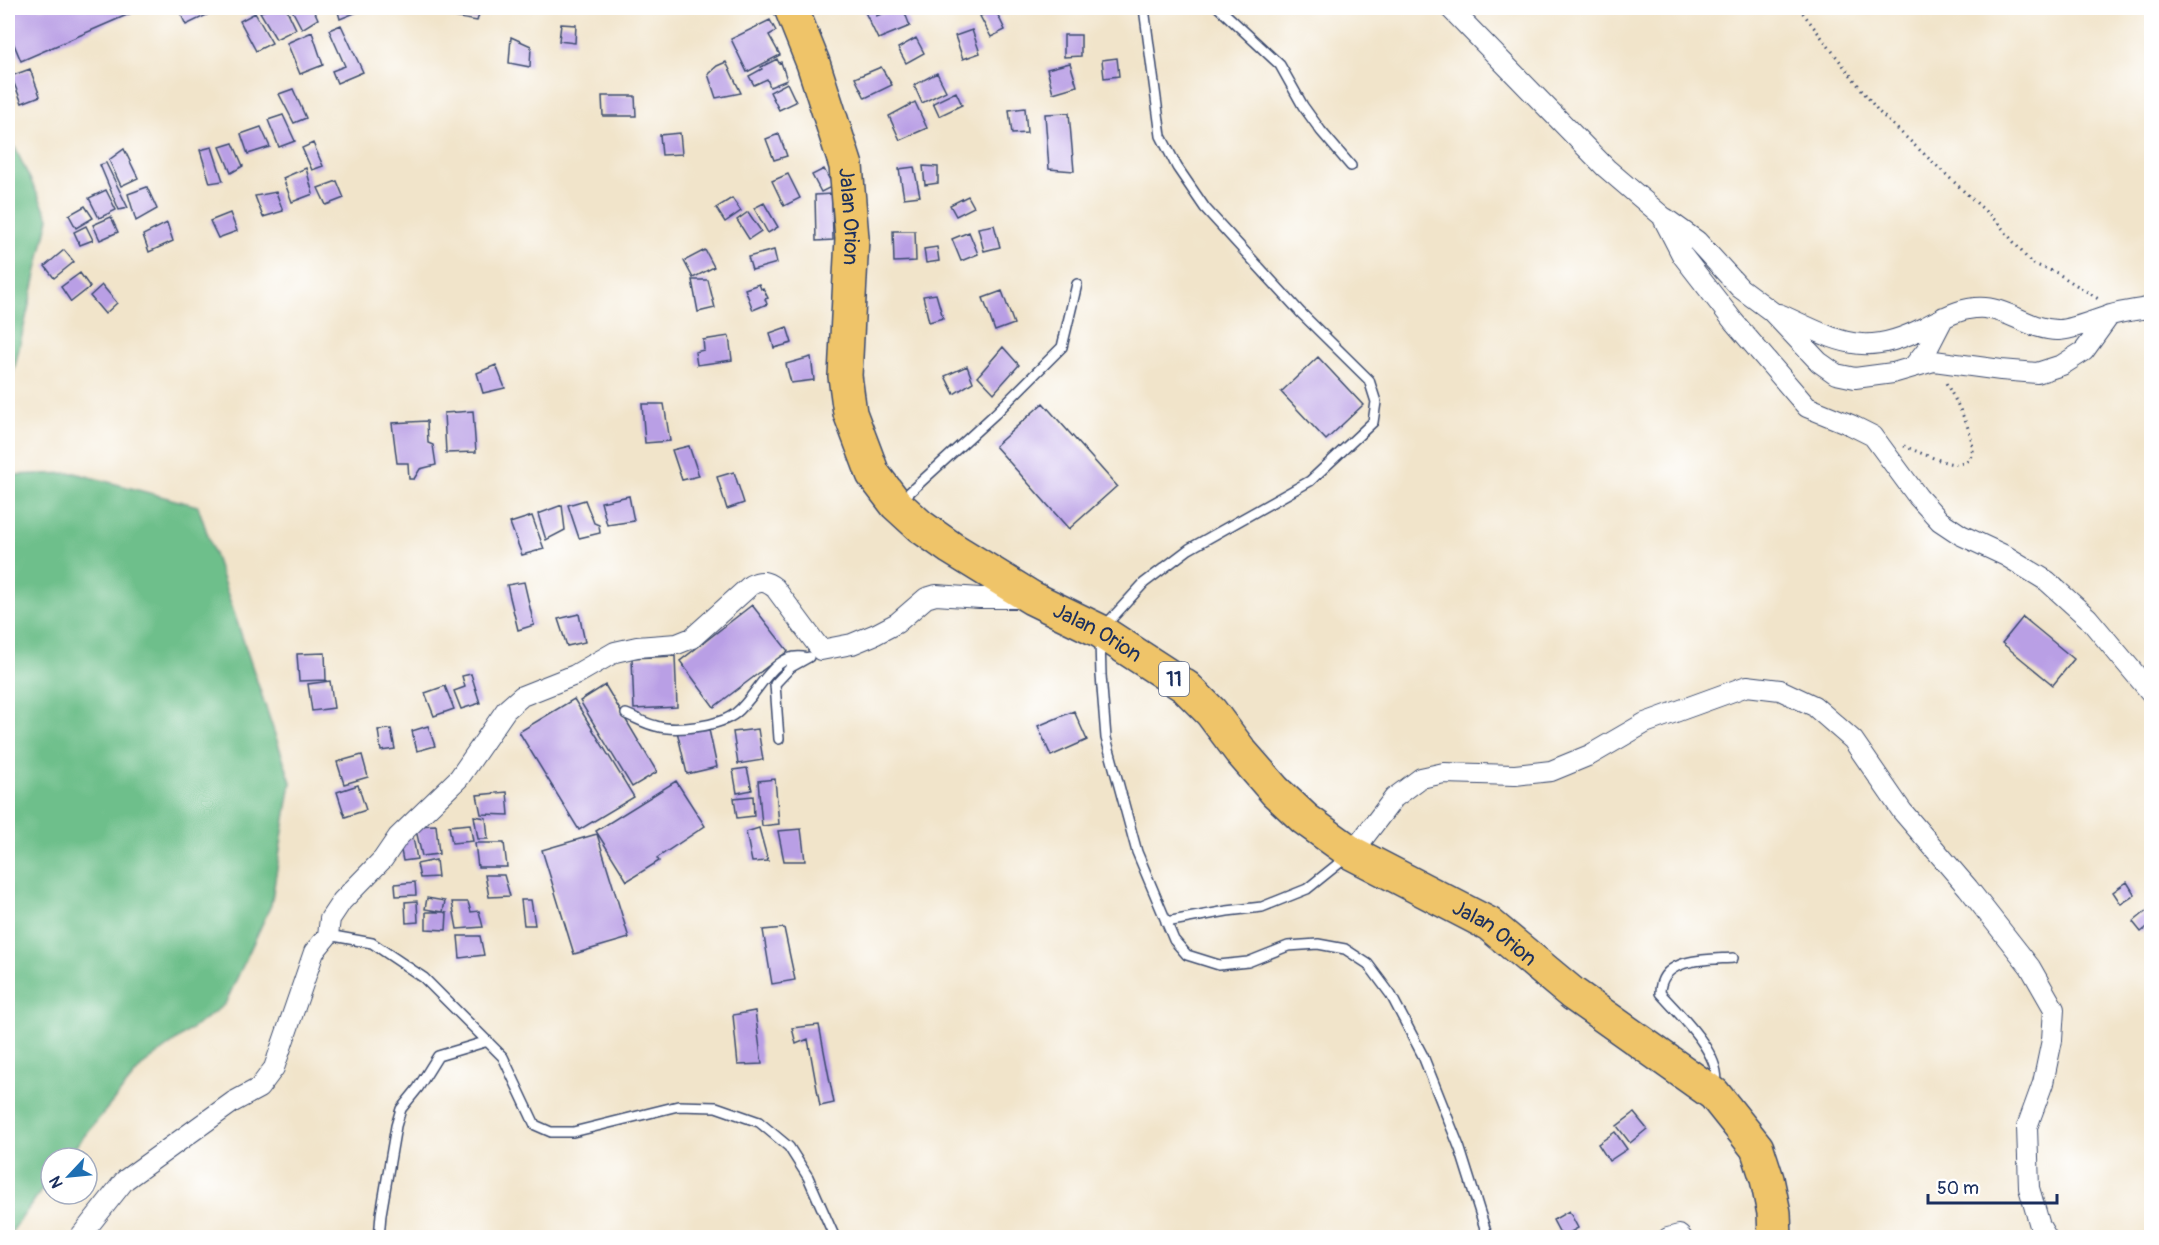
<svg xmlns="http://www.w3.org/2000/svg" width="2159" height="1245" font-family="Pangolin,sans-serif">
  <rect width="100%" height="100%" fill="#fff"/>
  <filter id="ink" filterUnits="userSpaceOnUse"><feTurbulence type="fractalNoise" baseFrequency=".0167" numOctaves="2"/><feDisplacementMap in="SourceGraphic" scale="12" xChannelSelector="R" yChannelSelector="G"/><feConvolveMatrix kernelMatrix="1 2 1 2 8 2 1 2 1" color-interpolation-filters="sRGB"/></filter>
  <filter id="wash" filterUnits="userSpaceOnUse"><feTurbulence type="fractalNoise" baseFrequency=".008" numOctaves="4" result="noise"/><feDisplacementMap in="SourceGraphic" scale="24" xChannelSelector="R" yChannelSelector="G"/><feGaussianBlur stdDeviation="1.35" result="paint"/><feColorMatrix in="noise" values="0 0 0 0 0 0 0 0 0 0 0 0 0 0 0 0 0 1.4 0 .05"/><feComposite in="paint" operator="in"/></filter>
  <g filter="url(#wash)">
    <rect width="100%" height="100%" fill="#f1e4ca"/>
    <path fill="#6ebf8b" stroke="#447774" stroke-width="1.5" d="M 8,142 L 15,148 L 49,218 L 8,396 Z
      M 75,473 L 198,506 L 291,782 L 271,905 L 225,1004 L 143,1065 L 66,1158 L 51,1158 L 51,1177 L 8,1237 L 8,475 Z"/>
    <g id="blocks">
      <path fill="#b99fe5" d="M 8,8 L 143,8 L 21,61 L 8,30 Z
        M 178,8 L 209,8 L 211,13 L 186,25 Z
        M 272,8 L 286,8 L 296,29 L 276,39 L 260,12 Z
        M 291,8 L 313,8 L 318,19 L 302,29 Z
        M 337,8 L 367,8 L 340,19 Z
        M 449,8 L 481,8 L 477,21 L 447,16 Z
        M 863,8 L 892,8 L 876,16 L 897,8 L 903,8 L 910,26 L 878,39 Z
        M 995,9 L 1005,30 L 991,37 L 980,16 Z
        M 255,13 L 272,43 L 256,51 L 240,21 Z
        M 770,20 L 776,31 L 769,35 L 780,55 L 747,72 L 731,39 Z
        M 561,24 L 576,25 L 575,43 L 559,41 Z
        M 341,25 L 363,72 L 337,83 L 332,71 L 345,66 L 329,30 Z
        M 972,30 L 980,53 L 963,59 L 955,36 Z
        M 312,32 L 323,65 L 300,74 L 287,43 Z
        M 1064,35 L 1081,35 L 1081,56 L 1064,57 Z
        M 511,37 L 531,46 L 530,67 L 509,63 Z
        M 916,38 L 924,53 L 906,63 L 898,48 Z
        M 1117,58 L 1119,76 L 1104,78 L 1102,60 Z
        M 777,59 L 779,63 L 781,62 L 787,80 L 770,87 L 767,79 L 754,85 L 749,76 L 762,69 L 761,67 Z
        M 726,62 L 741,93 L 716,98 L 708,74 L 717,66 Z
        M 1070,63 L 1077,86 L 1053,93 L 1047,69 Z
        M 881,67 L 892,85 L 865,98 L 855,78 Z
        M 30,69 L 40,96 L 22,103 L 11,76 Z
        M 937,73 L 946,91 L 922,103 L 914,85 Z
        M 787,83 L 796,102 L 779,110 L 770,92 Z
        M 293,89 L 306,118 L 294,123 L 279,94 Z
        M 956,92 L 962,105 L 939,116 L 933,103 Z
        M 602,96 L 635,96 L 636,116 L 603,116 Z
        M 915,102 L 927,128 L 900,140 L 889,116 Z
        M 1025,108 L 1027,133 L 1012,134 L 1009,110 Z
        M 1069,113 L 1074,171 L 1049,169 L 1045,114 Z
        M 283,115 L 295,141 L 279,147 L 268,120 Z
        M 261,127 L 270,147 L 248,154 L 241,134 Z
        M 680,133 L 682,154 L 662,155 L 660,135 Z
        M 779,134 L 787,156 L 774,160 L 766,139 Z
        M 233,143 L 243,166 L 231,173 L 220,147 Z
        M 313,143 L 323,166 L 312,170 L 302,148 Z
        M 212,147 L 223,181 L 210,183 L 200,150 Z
        M 124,149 L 138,178 L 121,186 L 109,160 Z
        M 106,163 L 128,208 L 119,210 L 100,165 Z
        M 923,166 L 938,167 L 938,183 L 925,185 Z
        M 914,167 L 920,196 L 904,198 L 899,169 Z
        M 306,168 L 313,194 L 292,202 L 283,178 Z
        M 824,169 L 833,186 L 821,192 L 812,175 Z
        M 788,174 L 800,198 L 784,206 L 772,181 Z
        M 337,181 L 344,198 L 326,205 L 318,188 Z
        M 147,187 L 157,209 L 136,221 L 128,194 Z
        M 106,190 L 116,210 L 99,218 L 89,198 Z
        M 276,192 L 283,211 L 263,217 L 255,196 Z
        M 832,194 L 833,240 L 816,241 L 815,195 Z
        M 968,196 L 974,207 L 956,216 L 950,205 Z
        M 732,198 L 741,211 L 725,222 L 716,208 Z
        M 764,203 L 778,227 L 768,233 L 754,208 Z
        M 85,206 L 93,218 L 76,228 L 69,215 Z
        M 748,212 L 761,231 L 749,239 L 737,220 Z
        M 230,213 L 237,231 L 218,238 L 210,221 Z
        M 111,217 L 118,232 L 100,240 L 93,225 Z
        M 167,223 L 173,241 L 149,252 L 143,235 Z
        M 994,225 L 1000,247 L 984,251 L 978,228 Z
        M 86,226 L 93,240 L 80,245 L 74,232 Z
        M 893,231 L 915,231 L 916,261 L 894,262 Z
        M 969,232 L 978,254 L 961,261 L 952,239 Z
        M 937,247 L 939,261 L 926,263 L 924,249 Z
        M 64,250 L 74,262 L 54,278 L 45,266 Z
        M 705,250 L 714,267 L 693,278 L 684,261 Z
        M 774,250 L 777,263 L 752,270 L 748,257 Z
        M 80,273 L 90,287 L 71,302 L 61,287 Z
        M 692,280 L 708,280 L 715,308 L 698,312 Z
        M 759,284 L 761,289 L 763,288 L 768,298 L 765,299 L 767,304 L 753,310 L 745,289 Z
        M 102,285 L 117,303 L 105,314 L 90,296 Z
        M 1002,291 L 1014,324 L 995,331 L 983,298 Z
        M 936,294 L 943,318 L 929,322 L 923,296 Z
        M 787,327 L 792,343 L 774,348 L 770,333 Z
        M 729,336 L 732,360 L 697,365 L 695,352 L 704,350 L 703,340 Z
        M 1003,347 L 1019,365 L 994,393 L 978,376 Z
        M 811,357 L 814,380 L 791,383 L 786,364 Z
        M 1318,357 L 1363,405 L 1326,440 L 1281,392 Z
        M 496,365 L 505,388 L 483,393 L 477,373 Z
        M 967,366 L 973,382 L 954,394 L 945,376 Z
        M 1043,403 L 1117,486 L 1069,529 L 995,446 Z
        M 642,404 L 664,404 L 670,441 L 645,443 Z
        M 473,411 L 476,452 L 446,453 L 444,413 Z
        M 427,421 L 428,443 L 433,445 L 436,465 L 420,469 L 414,479 L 409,479 L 408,463 L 397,463 L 392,423 Z
        M 689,446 L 699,476 L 682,480 L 672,450 Z
        M 734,472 L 744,503 L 727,509 L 717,477 Z
        M 629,496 L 634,521 L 607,525 L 601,502 Z
        M 585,500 L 594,523 L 599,525 L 600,533 L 579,538 L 568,505 Z
        M 562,505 L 565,530 L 546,540 L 538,514 Z
        M 532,516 L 544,549 L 522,555 L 510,523 Z
        M 524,582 L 534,625 L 518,630 L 507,585 Z
        M 752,605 L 788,651 L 714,707 L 680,661 Z
        M 579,614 L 585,642 L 567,646 L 558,619 Z
        M 2023,617 L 2074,659 L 2053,685 L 2002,643 Z
        M 325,653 L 326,680 L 299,681 L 297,654 Z
        M 675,656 L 677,707 L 634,709 L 632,658 Z
        M 471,674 L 480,703 L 461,709 L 454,691 L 465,687 L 462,676 Z
        M 330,681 L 334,708 L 312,711 L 308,684 Z
        M 605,685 L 657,772 L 632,787 L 580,701 Z
        M 445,686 L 454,709 L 434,716 L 425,693 Z
        M 574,699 L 634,797 L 579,830 L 519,732 Z
        M 1074,711 L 1087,740 L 1051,756 L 1038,726 Z
        M 708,725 L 717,767 L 687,774 L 677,731 Z
        M 428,726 L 435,746 L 417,751 L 412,731 Z
        M 391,729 L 395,749 L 381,751 L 378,730 Z
        M 758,729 L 763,760 L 738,764 L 733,732 Z
        M 362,755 L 368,777 L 344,784 L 337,762 Z
        M 747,768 L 752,790 L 737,793 L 733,770 Z
        M 775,779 L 779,824 L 762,826 L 758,781 Z
        M 676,781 L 705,826 L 657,858 L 659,861 L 627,881 L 596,831 Z
        M 358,785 L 366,810 L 345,817 L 337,792 Z
        M 507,792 L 509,815 L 481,814 L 477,795 Z
        M 753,796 L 754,816 L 737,818 L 734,798 Z
        M 474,816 L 486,818 L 488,839 L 478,839 Z
        M 470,824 L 473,841 L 452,843 L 449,826 Z
        M 436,825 L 439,854 L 422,856 L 415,826 Z
        M 759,828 L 768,861 L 752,862 L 746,832 Z
        M 801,829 L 805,861 L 784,861 L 778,831 Z
        M 597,834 L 629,938 L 574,954 L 542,850 Z
        M 413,837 L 417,859 L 403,861 L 399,840 Z
        M 475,843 L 504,843 L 507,867 L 478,867 Z
        M 436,860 L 438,877 L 420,878 L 417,864 Z
        M 485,875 L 504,875 L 510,896 L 489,897 Z
        M 415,882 L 416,895 L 396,896 L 395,884 Z
        M 2127,882 L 2135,895 L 2121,904 L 2113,892 Z
        M 427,898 L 445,901 L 443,912 L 447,913 L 446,930 L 426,929 L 426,912 L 443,912 L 425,909 Z
        M 521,900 L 531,900 L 535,925 L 524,925 Z
        M 417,901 L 418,922 L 406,923 L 405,902 Z
        M 452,902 L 468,902 L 471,912 L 479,911 L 483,927 L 457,929 Z
        M 2149,909 L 2151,912 L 2151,924 L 2141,932 L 2133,922 Z
        M 784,928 L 795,980 L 772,984 L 763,930 Z
        M 458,936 L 480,936 L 484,955 L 460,958 Z
        M 755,1011 L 762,1064 L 738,1065 L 733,1015 Z
        M 819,1025 L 834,1103 L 820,1106 L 808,1039 L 796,1044 L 792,1028 Z
        M 1634,1113 L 1647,1129 L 1630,1143 L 1617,1126 Z
        M 1615,1132 L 1627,1149 L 1609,1161 L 1598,1144 Z
        M 1569,1211 L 1578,1228 L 1562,1237 L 1553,1220 Z"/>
    </g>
  </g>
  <g filter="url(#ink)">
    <use href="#blocks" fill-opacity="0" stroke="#3b4a6e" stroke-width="1.5"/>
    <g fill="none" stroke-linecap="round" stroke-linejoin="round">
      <g stroke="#3b4a6e" stroke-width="12">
        <path id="lane" d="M 1219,8 L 1280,65 L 1303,106 L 1321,131 L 1351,166
          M 900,501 L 995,414 L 1062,347 L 1077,284
          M 1103,628 L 1144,583 L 1189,549 L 1310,481 L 1373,422 L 1376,402 L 1369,380 L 1301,313 L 1205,208 L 1177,167 L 1161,136 L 1144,8
          M 1100,641 L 1101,675 L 1106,738 L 1137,852 L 1174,940 L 1187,955 L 1219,965 L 1248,962 L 1288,946 L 1318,944 L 1345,949 L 1368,964 L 1391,995 L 1423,1056 L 1460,1149 L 1488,1238
          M 626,714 C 636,718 646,724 656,726 C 676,732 720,726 736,713 C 759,695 773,649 807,658
          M 779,739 L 775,684 L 791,667 L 809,657
          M 1166,922 L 1227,911 L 1262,907 L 1307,889 L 1348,856
          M 328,935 L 372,943 L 424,978 L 503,1057 L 535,1125 L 551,1132 L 573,1132 L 678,1106 L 716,1107 L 759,1122 L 789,1147 L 808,1177 L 835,1238
          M 1716,1086 C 1723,1055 1679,1014 1660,993 C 1660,957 1707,960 1733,958
          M 379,1238 L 381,1214 L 396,1126 L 401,1109 L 418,1088 L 438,1056 L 488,1041"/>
      </g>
      <g stroke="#3b4a6e" stroke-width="22">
        <path id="street" d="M 1450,8 L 1606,168 L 1662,216 L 1682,255 L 1734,322 L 1807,407 L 1851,425 L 1873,436 L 1918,497 L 1940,521 L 1961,535 L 2006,556 L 2047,581 L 2088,618 L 2152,694
          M 1665,218 L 1697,241 L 1740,288 L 1771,311 L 1819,362 L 1836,374 L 1855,378 L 1893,373 L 1934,361 L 2001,370 L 2037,373 L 2062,365 L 2084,351 L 2110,315
          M 1779,314 C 1838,340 1862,360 1925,327 C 1943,318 1963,306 1985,308 C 2010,310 2033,331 2059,330 C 2071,330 2098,319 2111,315 C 2124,311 2138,310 2152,307
          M 1913,367 L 1928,348 L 1944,317
          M 1352,853 L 1394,798 L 1421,778 L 1444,773 L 1515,775 L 1551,771 L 1590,755 L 1645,723 L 1747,686 L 1780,690 L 1814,706 L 1853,740 L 1902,811 L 1968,888 L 2030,967 L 2054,1009 L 2052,1040 L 2043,1083 L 2027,1127 L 2029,1188 L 2040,1226 L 2047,1238
          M 79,1238 L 125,1180 L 233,1102 L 259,1088 L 274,1068 L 314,952 L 328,935 L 330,919 L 342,901 L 383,859 L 398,837 L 459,778 L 506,710 L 522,696 L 575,675 L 615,652 L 637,647 L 677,644 L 692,638 L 751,585 C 761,580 766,581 775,588 L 821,650 L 852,644 L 876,634 L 897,623 L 926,598 L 936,595 L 980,598 L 1026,598
          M 1668,1238 L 1679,1235 L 1682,1238"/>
      </g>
      <g stroke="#3b4a6e" stroke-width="36">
        <g id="highway">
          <path id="s1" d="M 791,8 L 813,63 L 846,166 L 852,238 L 845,376 L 850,413 L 873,474 L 896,504 L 920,526 L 951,548 L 1032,598 L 1100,631 L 1186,687 L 1211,712 L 1241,752 L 1275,791 L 1305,819 L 1352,853 L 1489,924 L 1573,994 L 1714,1094 L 1757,1148 L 1767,1179 L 1774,1213 L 1775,1238"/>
        </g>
      </g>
      <path stroke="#3b4a6e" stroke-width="3" stroke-dasharray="1.5 4.5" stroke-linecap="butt" d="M 1799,8 L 1879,112 L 1998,223 L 2031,263 L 2057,273 L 2100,300
        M 1904,446 C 1914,450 1947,465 1957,464 C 1994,462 1953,397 1945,381"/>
      <use href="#lane" stroke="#fff" stroke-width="9"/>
      <use href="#street" stroke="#fff" stroke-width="20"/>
      <use href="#highway" stroke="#efc469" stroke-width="33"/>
    </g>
  </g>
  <g text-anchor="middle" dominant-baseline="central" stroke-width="4.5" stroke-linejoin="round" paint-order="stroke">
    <rect fill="#fff" stroke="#5f6d8e" stroke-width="1.5" x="1159" y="662" width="30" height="34" rx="4.5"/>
    <g font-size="20" font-weight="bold" fill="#1b2f5e">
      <text x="1174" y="679">11</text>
    </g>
    <g font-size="21" fill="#1b2f5e" stroke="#fff">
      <text stroke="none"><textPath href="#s1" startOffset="218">Jalan Orion</textPath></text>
      <text stroke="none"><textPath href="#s1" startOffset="758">Jalan Orion</textPath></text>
      <text stroke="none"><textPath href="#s1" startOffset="1262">Jalan Orion</textPath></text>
    </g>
  </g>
  <rect width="2159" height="1245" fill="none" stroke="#fff" stroke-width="30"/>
  <g transform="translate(69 1176) rotate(244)"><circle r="28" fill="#ffffff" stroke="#a4acbf" stroke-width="1.5"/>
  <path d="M0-4.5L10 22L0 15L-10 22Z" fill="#1f6fb2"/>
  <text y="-9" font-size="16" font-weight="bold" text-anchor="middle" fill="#1b2f5e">N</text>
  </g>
  <path d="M1928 1194v9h129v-9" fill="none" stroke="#1b2f5e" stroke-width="3"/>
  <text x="1937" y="1194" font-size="18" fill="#1b2f5e" stroke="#ffffff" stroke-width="4.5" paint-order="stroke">50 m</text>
</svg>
